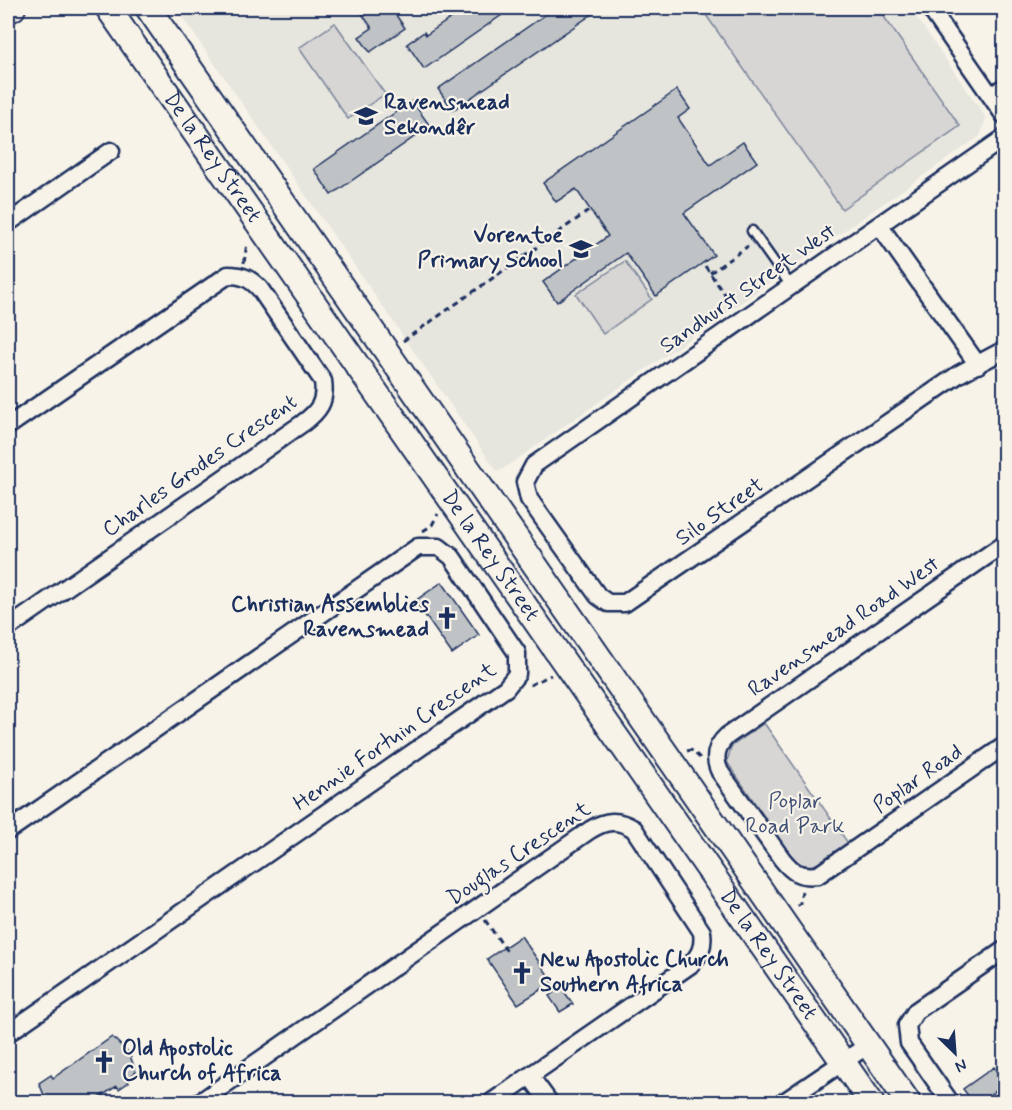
<svg xmlns="http://www.w3.org/2000/svg" width="1012" height="1110" font-family="Mynerve,sans-serif">
  <rect width="100%" height="100%" fill="#f7f3e8"/>
  <filter id="ink" filterUnits="userSpaceOnUse"><feTurbulence type="fractalNoise" baseFrequency=".0167" numOctaves="2"/><feDisplacementMap in="SourceGraphic" scale="12" xChannelSelector="R" yChannelSelector="G"/><feConvolveMatrix kernelMatrix="1 2 1 2 8 2 1 2 1" color-interpolation-filters="sRGB"/></filter>
  <g filter="url(#ink)">
    <path fill="#e6e5de" d="M 176,8 L 910,8 L 986,118 L 980,136 L 500,471 L 496,470 Z"/>
    <path fill="#d7d6d4" stroke="#798299" stroke-width="1.5" d="M 701,8 L 878,8 L 960,126 L 842,209 Z
      M 335,23 L 385,94 L 348,119 L 299,48 Z
      M 625,261 L 652,299 L 603,334 L 576,294 Z
      M 764,723 L 848,843 C 832,854 815,873 796,863 L 727,762 L 731,747 Z"/>
    <path fill="#c0c3c5" stroke="#1b2f5e" stroke-width="1.5" d="M 358,8 L 391,8 L 405,28 L 370,52 L 359,37 L 372,28 Z
      M 466,8 L 512,8 L 424,69 L 407,44 L 424,32 L 426,35 Z
      M 555,8 L 601,8 L 453,110 L 438,89 Z
      M 677,90 L 690,109 L 678,118 L 710,165 L 743,142 L 757,162 L 684,213 L 714,255 L 656,296 L 626,253 L 557,302 L 543,282 L 608,236 L 576,189 L 556,202 L 543,183 Z
      M 412,101 L 430,126 L 331,195 L 314,169 Z
      M 442,582 L 479,635 L 452,654 L 415,601 Z
      M 521,936 L 553,982 L 518,1004 L 487,959 Z
      M 561,987 L 573,1004 L 560,1012 L 549,996 Z
      M 112,1037 L 129,1053 L 136,1072 L 127,1079 L 129,1082 L 119,1089 L 117,1086 L 92,1102 L 47,1102 L 39,1083 L 51,1075 L 53,1078 Z
      M 994,1067 L 1005,1085 L 979,1102 L 973,1102 L 963,1089 Z"/>
    <g fill="none" stroke-linecap="round" stroke-linejoin="round">
      <g stroke="#1b2f5e" stroke-width="13">
        <path id="lane" d="M 752,231 L 791,286"/>
      </g>
      <g stroke="#1b2f5e" stroke-width="21">
        <path id="street" d="M 930,8 L 1004,115
          M 992,96 L 1004,87
          M 1004,138 L 534,465 L 525,482 L 529,499 L 598,596 L 608,603 L 625,603 L 959,374 L 1004,350
          M 8,223 L 111,151
          M 879,225 L 978,365
          M 8,426 L 228,275 C 242,275 250,278 260,289 L 323,381 C 326,402 319,411 303,423 L 8,628
          M 1004,544 L 727,736 C 716,746 713,758 720,772 L 782,859 C 793,873 800,877 818,875 L 1004,746
          M 8,831 L 418,547 L 439,547 L 452,557 L 517,653 L 517,674 L 506,688 L 8,1033
          M 530,1076 L 549,1102
          M 200,1102 L 590,830 C 606,820 618,819 634,829 L 702,932 C 704,947 700,955 690,965 L 492,1102
          M 784,1102 L 868,1045
          M 950,1102 L 909,1043 L 907,1025 L 916,1011 L 1004,950"/>
      </g>
      <g stroke="#1b2f5e" stroke-width="28">
        <g id="secondary">
          <path id="s1" d="M 108,8 L 871,1102"/>
          <path d="M 148,8 L 908,1102"/>
          <path d="M 8,11 L 13,8"/>
        </g>
      </g>
      <path stroke="#1b2f5e" stroke-width="3" stroke-dasharray="6 4.5" stroke-linecap="butt" d="M 244,263 L 247,243
        M 705,266 L 733,306
        M 710,273 L 748,246
        M 403,341 L 590,210
        M 423,531 L 432,525 L 438,514
        M 530,685 L 551,675
        M 687,751 L 691,750 L 700,758
        M 797,906 L 800,903 L 802,891
        M 485,920 L 508,953"/>
      <use href="#lane" stroke="#f7f3e8" stroke-width="8"/>
      <use href="#street" stroke="#f7f3e8" stroke-width="16"/>
      <use href="#secondary" stroke="#f7f3e8" stroke-width="24"/>
    </g>
  </g>
  <defs>
    <g id="school-bare" transform="scale(1.8)"><path d="M0-5L7-2L0 1L-7-2ZM-4 1L0 2.5L4 1V4Q0 6-4 4Z" fill="#1b2f5e" stroke="#f7f3e8" stroke-width="2.5" paint-order="stroke"/></g>
    <g id="church-bare" transform="scale(1.8)"><path d="M-1.2-6h2.4v3.5h3.3v2.4h-3.3V6h-2.4V-.1h-3.3v-2.4h3.3Z" fill="#1b2f5e" stroke="#f7f3e8" stroke-width="2.5" paint-order="stroke"/></g>
  </defs>
  <g fill-rule="evenodd">
    <use href="#school-bare" x="366" y="116"/>
    <use href="#school-bare" x="581" y="249"/>
    <use href="#church-bare" x="447" y="618"/>
    <use href="#church-bare" x="522" y="973"/>
    <use href="#church-bare" x="104" y="1062"/>
  </g>
  <g text-anchor="middle" dominant-baseline="central" stroke-width="4.5" stroke-linejoin="round" paint-order="stroke">
    <g font-size="22" font-weight="bold" fill="#1b2f5e" stroke="#f7f3e8" text-anchor="start">
      <text x="384" y="103">Ravensmead<tspan x="384" dy="25">Sekondêr</tspan></text>
      <text x="563" y="236" text-anchor="end">Vorentoe<tspan x="563" dy="25">Primary School</tspan></text>
      <text x="429" y="605" text-anchor="end">Christian Assemblies<tspan x="429" dy="25">Ravensmead</tspan></text>
      <text x="540" y="960">New Apostolic Church<tspan x="540" dy="25">Southern Africa</tspan></text>
      <text x="122" y="1049">Old Apostolic<tspan x="122" dy="25">Church of Africa</tspan></text>
    </g>
    <g font-size="22" fill="#1b2f5e" stroke="#f7f3e8">
      <text stroke="none"><textPath href="#s1" startOffset="182">De la Rey Street</textPath></text>
      <text transform="translate(748 289) rotate(-35)">Sandhurst Street West</text>
      <text transform="translate(200 466) rotate(-35)">Charles Grodes Crescent</text>
      <text transform="translate(720 512) rotate(-35)">Silo Street</text>
      <text stroke="none"><textPath href="#s1" startOffset="668">De la Rey Street</textPath></text>
      <text transform="translate(844 627) rotate(-35)">Ravensmead Road West</text>
      <text transform="translate(395 737) rotate(-35)">Hennie Fortuin Crescent</text>
      <text transform="translate(918 779) rotate(-35)">Poplar Road</text>
      <text transform="translate(519 854) rotate(-34)">Douglas Crescent</text>
      <text stroke="none"><textPath href="#s1" startOffset="1154">De la Rey Street</textPath></text>
    </g>
    <g font-size="22" fill="#415076" stroke="#f7f3e8">
      <text x="795" y="802">Poplar<tspan x="795" dy="25">Road Park</tspan></text>
    </g>
  </g>
  <rect width="1012" height="1110" fill="none" stroke="#f7f3e8" stroke-width="30"/>
  <rect x="15" y="15" width="982" height="1080" fill="none" stroke="#1b2f5e" stroke-width="2" filter="url(#ink)"/>
  <g transform="translate(955 1053) rotate(155)" stroke="#f7f3e8" stroke-width="4.5" paint-order="stroke">
  <path d="M0-4.5L10 22L0 15L-10 22Z" fill="#1b2f5e"/>
  <text y="-9" font-size="16" font-weight="bold" text-anchor="middle" fill="#1b2f5e">N</text>
  </g>
</svg>
